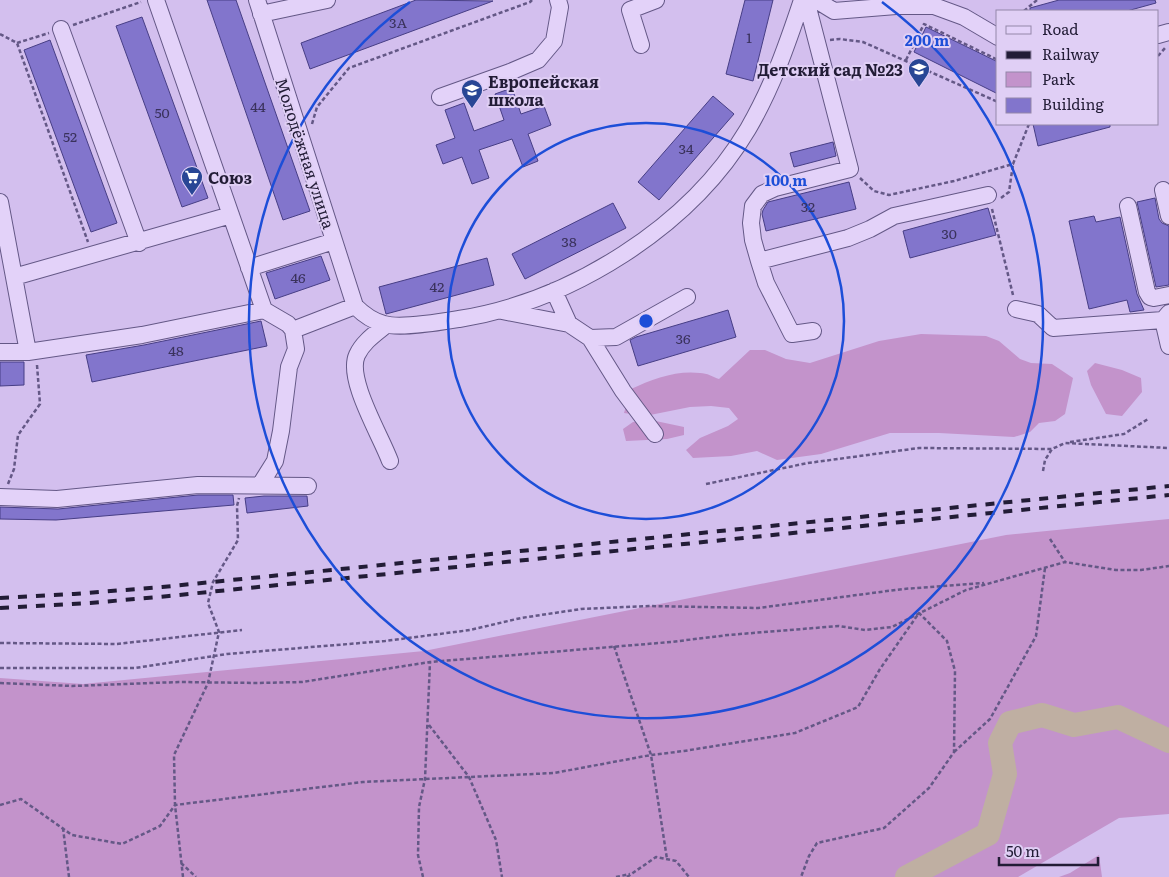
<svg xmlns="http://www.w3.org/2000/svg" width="1169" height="877" font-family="Literata,serif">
  <rect width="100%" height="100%" fill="#d3bfee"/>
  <path fill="#c393cb" d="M 921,334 L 986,336 L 999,341 L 1020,359 L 1031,363 L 1052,364 L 1073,378 L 1065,414 L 1055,421 L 1039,423 L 1030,432 L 1014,437 L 939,433 L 890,433 L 821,454 L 777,460 L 757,451 L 731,456 L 693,458 L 686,450 L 700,438 L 728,426 L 738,419 L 729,408 L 711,406 L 690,407 L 645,416 L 624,413 L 631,389 C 652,379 677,370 700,373 C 707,373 713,377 719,379 L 750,350 L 765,350 L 786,359 L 810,363 L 879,341 Z
    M 1095,363 L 1122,370 L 1141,378 L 1142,392 L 1122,416 L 1106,414 L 1091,385 L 1087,371 Z
    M 651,420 L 684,427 L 684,435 L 667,439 L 626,441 L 623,429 L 633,422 Z
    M 1169,519 L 1169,814 L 1119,818 L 1018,877 L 0,877 L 0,678 L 83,684 L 424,651 L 1006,535 Z
    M 1099,855 L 1102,877 L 1059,877 L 1070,873 Z"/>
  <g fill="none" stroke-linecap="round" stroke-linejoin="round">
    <path stroke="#bfafa2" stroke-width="24" d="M 907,877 L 988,834 L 1005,774 L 1000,743 L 1010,723 L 1042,715 L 1074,725 L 1118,717 L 1169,741"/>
  </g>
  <path fill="#8275cc" stroke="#473e85" d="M 207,0 L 236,0 L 310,211 L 283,220 Z
    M 416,0 L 493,1 L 310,69 L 301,43 Z
    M 745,0 L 773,0 L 753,81 L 726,74 Z
    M 1059,0 L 1155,0 L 1156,3 L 1127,11 L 1030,11 L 1030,8 Z
    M 142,17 L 208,198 L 182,207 L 116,26 Z
    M 926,27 L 998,62 L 998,94 L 914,52 Z
    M 50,40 L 117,223 L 91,232 L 24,50 Z
    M 512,88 L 521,114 L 544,106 L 551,125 L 528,134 L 538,161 L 523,167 L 512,139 L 479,150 L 489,178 L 472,184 L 462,157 L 443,164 L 436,145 L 455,138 L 445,110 L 464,103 L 474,131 L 504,120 L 495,94 Z
    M 713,96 L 734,114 L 659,200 L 638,182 Z
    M 1033,124 L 1110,124 L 1110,127 L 1038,146 Z
    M 833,142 L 836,156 L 794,167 L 790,153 Z
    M 849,182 L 856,209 L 766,231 L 762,214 L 763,210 L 768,202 Z
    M 1155,198 L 1159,219 L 1162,223 L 1169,226 L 1169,285 L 1156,287 L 1137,202 Z
    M 613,203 L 626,228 L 525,279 L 512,254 Z
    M 988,208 L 996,235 L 910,258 L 903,231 Z
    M 1094,216 L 1096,222 L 1120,217 L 1137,294 L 1144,310 L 1130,312 L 1127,300 L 1089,309 L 1069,221 Z
    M 321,256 L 330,280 L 275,299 L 266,273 Z
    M 487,258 L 494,285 L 386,314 L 379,287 Z
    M 728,310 L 736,337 L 638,366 L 630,340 L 636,337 Z
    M 261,321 L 267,346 L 92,382 L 86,355 L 144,345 Z
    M 0,362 L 24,362 L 24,385 L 0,386 Z
    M 198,495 L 233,495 L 234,505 L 56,520 L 0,519 L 0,507 L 58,509 Z
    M 264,496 L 307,496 L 308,506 L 247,513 L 245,498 Z"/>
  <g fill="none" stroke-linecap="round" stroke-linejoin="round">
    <g stroke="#645886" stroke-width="18">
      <path id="minor" d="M 156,0 L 264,310
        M 257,0 L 355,306 C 364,315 372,321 384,324 C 400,329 441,322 459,319 C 571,301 690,227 748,129 C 772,88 787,45 802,0
        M 806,0 L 850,169 L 775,188 L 762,194 L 753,206 L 751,223 L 753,240 L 759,261 L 848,238 L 870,229 L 894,216 L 988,195
        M 816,0 L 834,11 L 896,6 L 934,6 L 964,17 L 998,37
        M 261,14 L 327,0
        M 61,29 L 139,243
        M 1158,35 L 1169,32
        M 641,45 L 630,10 L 656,0
        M 440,97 L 510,72 L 538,60 L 554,41 L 560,7 L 558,0
        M 1163,190 L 1169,216
        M 0,202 L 28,352
        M 1128,206 L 1147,292 L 1150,297 L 1154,298 L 1169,295
        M 759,261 L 766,283 L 792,334 L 813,331
        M 249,268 L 334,241
        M 14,277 L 231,215
        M 554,291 L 569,324 L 590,338 L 616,337 L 687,297
        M 1016,309 L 1038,314 L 1053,328 L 1163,320 L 1169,313
        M 502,311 L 569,324
        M 1163,320 L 1169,346
        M 386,325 C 375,334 363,342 357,355 C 346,379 381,436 390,461
        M 590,338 L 623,391 L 655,434
        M 0,352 L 28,352 L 142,335 L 264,310 L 288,324 L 293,330 L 355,306
        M 260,485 L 275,461 L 281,431 L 289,367 L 296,349 L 293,330
        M 0,497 L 57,499 L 198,485 L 308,486"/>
    </g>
    <path stroke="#645886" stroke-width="2.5" stroke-dasharray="4 2.5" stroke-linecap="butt" d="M 1024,11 L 1037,0
      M 73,25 L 141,2
      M 0,34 L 17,43 L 88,242
      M 830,40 L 840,39 L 863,42 L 998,102
      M 17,43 L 49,33
      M 1158,56 L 1165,48
      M 906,60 L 924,24 L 998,60
      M 312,124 L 317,107 L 349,68 L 530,2 L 532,0
      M 860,178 L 874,191 L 889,195 L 954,181 L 1013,164 L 1029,124
      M 1001,198 L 1009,192 L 1013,164
      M 992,209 L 1013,295
      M 1070,442 L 1124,434 L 1148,419
      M 1043,471 L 1045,460 L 1052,449
      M 8,484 L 14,469 L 18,435 L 40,404 L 37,365
      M 706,484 L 808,463 L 919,448 L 1052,449 L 1065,443 L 1169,448
      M 1050,539 L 1065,562
      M 0,643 L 117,644 L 242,630
      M 614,646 L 651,755 L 667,859
      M 0,668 L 135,668 L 227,654 L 385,641 L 470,630 L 521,618 L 581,609 L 649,606 L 758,608 L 903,589 L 984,583
      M 0,683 L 72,686 L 179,682 L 257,683 L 302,682 L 430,662 L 671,642 L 728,635 L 839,626 L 865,630 L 892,627 L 966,590 L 1065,562 L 1116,570 L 1141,570 L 1169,566
      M 429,725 L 469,777 L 496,840 L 502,877
      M 954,752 L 990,719 L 1036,636 L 1045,568
      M 0,805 L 21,799 L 72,835 L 122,844 L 160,826 L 175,805 L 363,782 L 554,773 L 651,755 L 684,751 L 795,733 L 858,707 L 880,669 L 919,613 L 947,641 L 955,671 L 954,752 L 929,788 L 884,828 L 817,843 L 809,856 L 801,877
      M 63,828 L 69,877
      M 181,863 L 196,877
      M 183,877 L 175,805 L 174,755 L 208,683 L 219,632 L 208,603 L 213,582 L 238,540 L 237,506 L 239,498
      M 423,877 L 418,855 L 419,807 L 425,779 L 430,662
      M 616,877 L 630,874
      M 627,877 L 656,857 L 676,861 L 689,877"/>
    <use href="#minor" stroke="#e3d2f9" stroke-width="16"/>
    <path stroke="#221c36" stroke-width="4" stroke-dasharray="9 9" stroke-linecap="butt" d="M 0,598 L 74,594 L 162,587 L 1169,486
      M 0,608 L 90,603 L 169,596 L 1169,495"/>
  </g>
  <g fill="none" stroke="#1d4ed8" stroke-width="2.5">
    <circle cx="646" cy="321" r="198"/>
    <path d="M882 2A397 397 0 1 1 410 2"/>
  </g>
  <defs>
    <g id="school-pin" transform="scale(1.125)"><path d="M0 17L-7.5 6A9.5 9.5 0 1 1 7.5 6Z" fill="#284695" stroke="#e0cff5"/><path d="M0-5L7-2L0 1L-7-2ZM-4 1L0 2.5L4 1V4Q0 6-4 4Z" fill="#fff"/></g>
    <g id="supermarket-pin" transform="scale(1.125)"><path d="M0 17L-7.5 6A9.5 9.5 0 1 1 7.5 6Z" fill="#284695" stroke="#e0cff5"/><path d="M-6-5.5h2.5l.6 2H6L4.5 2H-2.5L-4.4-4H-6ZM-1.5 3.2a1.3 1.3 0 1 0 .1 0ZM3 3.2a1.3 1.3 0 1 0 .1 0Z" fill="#fff"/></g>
  </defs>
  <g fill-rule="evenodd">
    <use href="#school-pin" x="919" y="69"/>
    <use href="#school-pin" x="472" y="90"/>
    <use href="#supermarket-pin" x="192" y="177"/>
  </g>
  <g text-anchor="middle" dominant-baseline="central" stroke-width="4" stroke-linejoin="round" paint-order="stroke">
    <g font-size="14" fill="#3a325c">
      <text x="398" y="22">3А</text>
      <text x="749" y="37">1</text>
      <text x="258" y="106">44</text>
      <text x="162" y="112">50</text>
      <text x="70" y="136">52</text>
      <text x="686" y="148">34</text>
      <text x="808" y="206">32</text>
      <text x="949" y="233">30</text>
      <text x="569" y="241">38</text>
      <text x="298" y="277">46</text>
      <text x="437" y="286">42</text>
      <text x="683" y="338">36</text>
      <text x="176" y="350">48</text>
    </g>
    <g font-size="16" font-weight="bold" fill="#221c36" stroke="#e0cff5" text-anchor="start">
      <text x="903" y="69" text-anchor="end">Детский сад №23</text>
      <text x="488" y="81">Европейская<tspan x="488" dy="18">школа</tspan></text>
      <text x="208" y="177">Союз</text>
    </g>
    <g font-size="16" fill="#221c36" stroke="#e0cff5">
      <text transform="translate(306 153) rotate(72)">Молодёжная улица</text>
    </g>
  </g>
  <circle cx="646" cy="321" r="8" fill="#1d4ed8" stroke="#e0cff5" stroke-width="2.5"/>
  <g font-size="15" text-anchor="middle" font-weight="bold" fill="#1d4ed8" stroke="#e0cff5" stroke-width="4" stroke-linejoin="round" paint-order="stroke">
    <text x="927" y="46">200 m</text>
    <text x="786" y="186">100 m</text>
  </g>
  <rect x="996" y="10" width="162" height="115" fill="#e0cff5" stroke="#9487a9"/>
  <rect x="1006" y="26" width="25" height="8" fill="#e3d2f9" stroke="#9487a9"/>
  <text x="1042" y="35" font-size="15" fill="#221c36">Road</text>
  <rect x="1006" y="51" width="25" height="8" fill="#221c36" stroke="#9487a9"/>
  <text x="1042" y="60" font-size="15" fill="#221c36">Railway</text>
  <rect x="1006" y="72" width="25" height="15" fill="#c393cb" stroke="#9487a9"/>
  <text x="1042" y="85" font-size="15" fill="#221c36">Park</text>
  <rect x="1006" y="98" width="25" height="15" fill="#8275cc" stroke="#9487a9"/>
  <text x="1042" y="110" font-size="15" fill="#221c36">Building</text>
  <path d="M999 857v8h99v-8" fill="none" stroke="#221c36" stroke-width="2.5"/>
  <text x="1006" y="857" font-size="15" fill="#221c36" stroke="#e0cff5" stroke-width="4" paint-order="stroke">50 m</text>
</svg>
